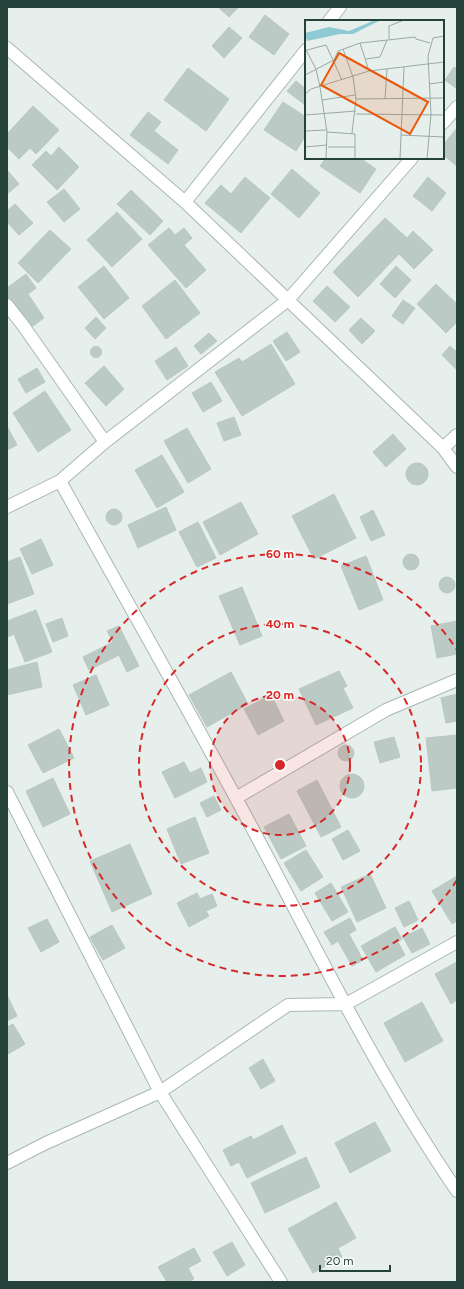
<svg xmlns="http://www.w3.org/2000/svg" width="464" height="1289" font-family="Figtree,sans-serif">
  <rect width="100%" height="100%" fill="#e6efeb"/>
  <path fill="#bbcac4" stroke="#b8c9c2" d="M 218,7 L 239,7 L 229,17 Z
    M 265,15 L 289,34 L 274,55 L 249,37 Z
    M 229,27 L 242,38 L 224,58 L 212,46 Z
    M 454,67 L 457,69 L 457,89 L 445,80 Z
    M 188,68 L 229,99 L 206,131 L 164,100 Z
    M 296,81 L 306,89 L 305,105 L 287,91 Z
    M 283,102 L 306,117 L 306,135 L 296,151 L 264,130 Z
    M 33,106 L 59,130 L 36,154 L 30,148 L 19,159 L 7,147 L 7,134 Z
    M 148,112 L 161,122 L 154,131 L 178,150 L 168,164 L 130,135 Z
    M 457,128 L 457,166 L 443,155 L 443,145 Z
    M 59,147 L 79,167 L 57,190 L 32,165 L 46,151 L 51,156 Z
    M 326,158 L 360,158 L 376,169 L 360,193 L 320,166 Z
    M 292,169 L 320,193 L 299,218 L 271,194 Z
    M 7,170 L 19,184 L 7,194 Z
    M 245,177 L 270,198 L 241,233 L 205,203 L 221,185 L 231,194 Z
    M 428,177 L 446,193 L 432,211 L 413,196 Z
    M 64,189 L 80,209 L 64,222 L 47,202 Z
    M 131,190 L 163,221 L 150,235 L 117,204 Z
    M 15,204 L 33,223 L 19,235 L 7,222 L 7,211 Z
    M 117,212 L 142,239 L 112,267 L 87,240 Z
    M 385,218 L 407,238 L 413,231 L 433,250 L 414,269 L 399,254 L 358,297 L 333,272 Z
    M 169,228 L 175,235 L 184,228 L 192,238 L 184,245 L 206,270 L 186,288 L 148,245 Z
    M 50,230 L 71,249 L 38,283 L 18,263 Z
    M 104,266 L 129,298 L 104,319 L 78,287 Z
    M 396,266 L 411,280 L 395,298 L 380,284 Z
    M 26,274 L 36,288 L 28,294 L 44,318 L 30,328 L 7,296 L 7,288 Z
    M 175,280 L 200,313 L 166,339 L 142,306 Z
    M 436,284 L 457,304 L 457,322 L 446,333 L 417,304 Z
    M 327,286 L 350,307 L 335,322 L 313,301 Z
    M 403,300 L 415,308 L 403,324 L 392,316 Z
    M 96,317 L 106,328 L 95,339 L 85,328 Z
    M 361,318 L 375,331 L 362,344 L 349,330 Z
    M 287,332 L 300,352 L 286,361 L 273,341 Z
    M 209,333 L 217,341 L 201,354 L 194,346 Z
    M 271,344 L 295,384 L 242,416 L 215,372 L 239,358 L 242,362 Z
    M 450,346 L 457,352 L 457,370 L 442,355 Z
    M90.5 352a5.5 5.5 0 1 1 11 0a5.5 5.5 0 1 1-11 0Z
    M 176,347 L 188,366 L 167,380 L 155,361 Z
    M 104,366 L 124,389 L 106,406 L 85,383 Z
    M 37,368 L 45,382 L 26,393 L 18,379 Z
    M 211,382 L 222,401 L 203,412 L 192,393 Z
    M 45,391 L 71,430 L 38,452 L 13,413 Z
    M 234,417 L 241,435 L 224,441 L 217,423 Z
    M 7,426 L 17,445 L 7,450 Z
    M 187,428 L 211,469 L 188,483 L 164,441 Z
    M 393,434 L 406,449 L 386,467 L 373,452 Z
    M 162,455 L 184,492 L 157,508 L 135,470 Z
    M406 474a11 11 0 1 1 22 0a11 11 0 1 1-22 0Z
    M 334,494 L 356,538 L 314,559 L 292,516 Z
    M 241,502 L 258,534 L 220,555 L 203,522 Z
    M 166,507 L 176,530 L 138,548 L 128,525 Z
    M106 517a8 8 0 1 1 16 0a8 8 0 1 1-16 0Z
    M 373,510 L 385,535 L 371,541 L 360,517 Z
    M 198,522 L 216,558 L 197,567 L 179,532 Z
    M 41,539 L 53,565 L 32,574 L 20,549 Z
    M403 562a8 8 0 1 1 16 0a8 8 0 1 1-16 0Z
    M 366,556 L 383,600 L 359,610 L 341,566 Z
    M 20,557 L 34,594 L 7,604 L 7,562 Z
    M439 585a8 8 0 1 1 16 0a8 8 0 1 1-16 0Z
    M 242,587 L 262,636 L 240,645 L 219,596 Z
    M 36,610 L 52,652 L 25,662 L 14,634 L 8,637 L 7,621 Z
    M 62,618 L 68,636 L 53,642 L 46,624 Z
    M 457,621 L 457,654 L 437,658 L 431,626 Z
    M 119,626 L 139,666 L 127,672 L 119,655 L 89,670 L 83,657 L 113,642 L 107,631 Z
    M 37,662 L 42,687 L 7,695 L 7,670 Z
    M 339,671 L 347,686 L 343,688 L 353,708 L 316,725 L 299,689 Z
    M 231,672 L 248,704 L 207,727 L 189,695 Z
    M 96,675 L 109,705 L 86,715 L 73,685 Z
    M 457,694 L 457,721 L 446,723 L 441,698 Z
    M 271,695 L 284,721 L 258,735 L 244,709 Z
    M 59,729 L 74,758 L 43,773 L 28,745 Z
    M 457,735 L 457,788 L 432,791 L 426,738 Z
    M 394,737 L 400,757 L 380,763 L 374,742 Z
    M338 753a8 8 0 1 1 16 0a8 8 0 1 1-16 0Z
    M 184,762 L 190,773 L 201,768 L 207,782 L 175,798 L 162,772 Z
    M340 786a12 12 0 1 1 24 0a12 12 0 1 1-24 0Z
    M 53,778 L 70,814 L 43,827 L 26,791 Z
    M 317,780 L 341,827 L 321,837 L 297,791 Z
    M 214,796 L 221,810 L 207,817 L 200,803 Z
    M 289,814 L 306,846 L 281,859 L 264,827 Z
    M 195,817 L 209,853 L 181,864 L 167,829 Z
    M 348,830 L 360,851 L 343,860 L 332,839 Z
    M 130,844 L 152,894 L 112,912 L 90,861 Z
    M 306,850 L 323,877 L 301,891 L 284,863 Z
    M 370,874 L 386,908 L 357,922 L 341,887 Z
    M 457,876 L 457,921 L 452,924 L 432,891 Z
    M 331,883 L 348,912 L 332,921 L 315,893 Z
    M 197,893 L 200,899 L 212,894 L 217,906 L 206,911 L 209,916 L 189,927 L 177,903 Z
    M 409,901 L 418,920 L 404,927 L 395,908 Z
    M 350,918 L 356,930 L 349,934 L 363,960 L 352,966 L 338,941 L 332,945 L 324,932 Z
    M 47,919 L 59,942 L 41,952 L 28,928 Z
    M 112,925 L 125,948 L 103,960 L 90,937 Z
    M 395,927 L 402,939 L 398,942 L 405,955 L 376,972 L 361,946 Z
    M 422,928 L 430,944 L 412,953 L 403,937 Z
    M 457,962 L 457,1000 L 451,1004 L 435,974 Z
    M 7,995 L 17,1016 L 7,1021 Z
    M 422,1002 L 443,1041 L 405,1062 L 384,1023 Z
    M 13,1024 L 25,1044 L 8,1054 L 7,1027 Z
    M 263,1059 L 275,1081 L 261,1089 L 249,1068 Z
    M 375,1122 L 391,1151 L 350,1173 L 335,1143 Z
    M 282,1125 L 296,1153 L 247,1178 L 239,1162 L 231,1166 L 223,1150 L 251,1136 L 253,1140 Z
    M 306,1157 L 320,1187 L 265,1213 L 251,1183 Z
    M 336,1202 L 356,1238 L 338,1248 L 342,1257 L 313,1273 L 288,1229 Z
    M 232,1242 L 245,1265 L 227,1276 L 213,1252 Z
    M 194,1248 L 201,1261 L 188,1268 L 194,1279 L 189,1282 L 167,1282 L 158,1267 Z"/>
  <g fill="none" stroke-linecap="round" stroke-linejoin="round">
    <g stroke="#a8b8b2" stroke-width="14">
      <path id="minor" d="M 329,21 L 340,7
        M 7,48 L 185,202 L 443,448 L 457,467
        M 443,123 L 457,107
        M 185,202 L 306,50
        M 7,305 L 22,324 L 105,442
        M 443,448 L 457,435
        M 60,481 C 126,600 194,719 258,839 C 321,958 381,1080 457,1191
        M 7,507 L 60,481 L 105,442 L 288,300 L 412,158
        M 7,792 L 160,1092 L 281,1282
        M 236,798 L 386,710 L 457,680
        M 7,1163 L 46,1143 L 160,1092 L 288,1005 L 346,1004 L 457,942"/>
    </g>
    <use href="#minor" stroke="#fff" stroke-width="12"/>
  </g>
  <circle cx="280" cy="765" r="70" fill="#d62828" fill-opacity=".12"/>
  <g fill="none" stroke="#d62828" stroke-width="2" stroke-dasharray="7 5">
    <circle cx="280" cy="765" r="70"/>
    <circle cx="280" cy="765" r="141"/>
    <path d="M457 880A211 211 0 1 1 457 650"/>
  </g>
  <g transform="translate(305 20)">
    <rect width="139" height="139" fill="#e6efeb"/>
    <path d="M 70,0 L 76,0 L 48,14 L 35,14 L 2,21 L 0,13 L 24,7 L 44,11 Z" fill="#8ec9d4"/>
    <path fill="none" stroke="#98aaa4" stroke-width="1" d="M 84,19 L 84,6 L 99,0M 55,23 L 64,51M 0,28 L 11,49 L 15,67 L 22,112 L 21,139M 38,29 L 48,57 L 51,79 L 47,113M 2,30 L 21,25 L 37,60M 61,39 L 75,37 L 82,20M 0,55 L 29,40 L 33,31 L 55,23 L 110,17 L 111,19 L 125,23M 124,64 L 139,62M 0,74 L 6,69 L 64,51 L 139,42M 51,79 L 139,78M 80,79 L 82,49M 17,80 L 50,75M 51,94 L 139,95M 0,95 L 51,91M 0,111 L 21,110M 22,112 L 50,114 L 50,139M 96,115 L 139,117M 0,127 L 22,125M 23,127 L 50,127M 95,139 L 99,47M 122,139 L 126,94 L 123,36 L 128,18 L 139,16"/>
    <path fill="#e8590c" fill-opacity="0.15" stroke="#e8590c" stroke-width="2" d="M 34,33 L 123,82 L 105,114 L 16,65 Z"/>
    <rect width="139" height="139" fill="none" stroke="#24423a" stroke-width="2"/>
  </g>
  <circle cx="280" cy="765" r="6" fill="#d62828" stroke="#f7fbf9" stroke-width="2"/>
  <g font-size="12" text-anchor="middle" font-weight="bold" fill="#d62828" stroke="#f7fbf9" stroke-width="3" stroke-linejoin="round" paint-order="stroke">
    <text x="280" y="558">60 m</text>
    <text x="280" y="628">40 m</text>
    <text x="280" y="699">20 m</text>
  </g>
  <rect width="464" height="1289" fill="none" stroke="#24423a" stroke-width="16"/>
  <path d="M320 1265v6h70v-6" fill="none" stroke="#24423a" stroke-width="2"/>
  <text x="326" y="1265" font-size="12" fill="#24423a" stroke="#f7fbf9" stroke-width="3" paint-order="stroke">20 m</text>
</svg>
